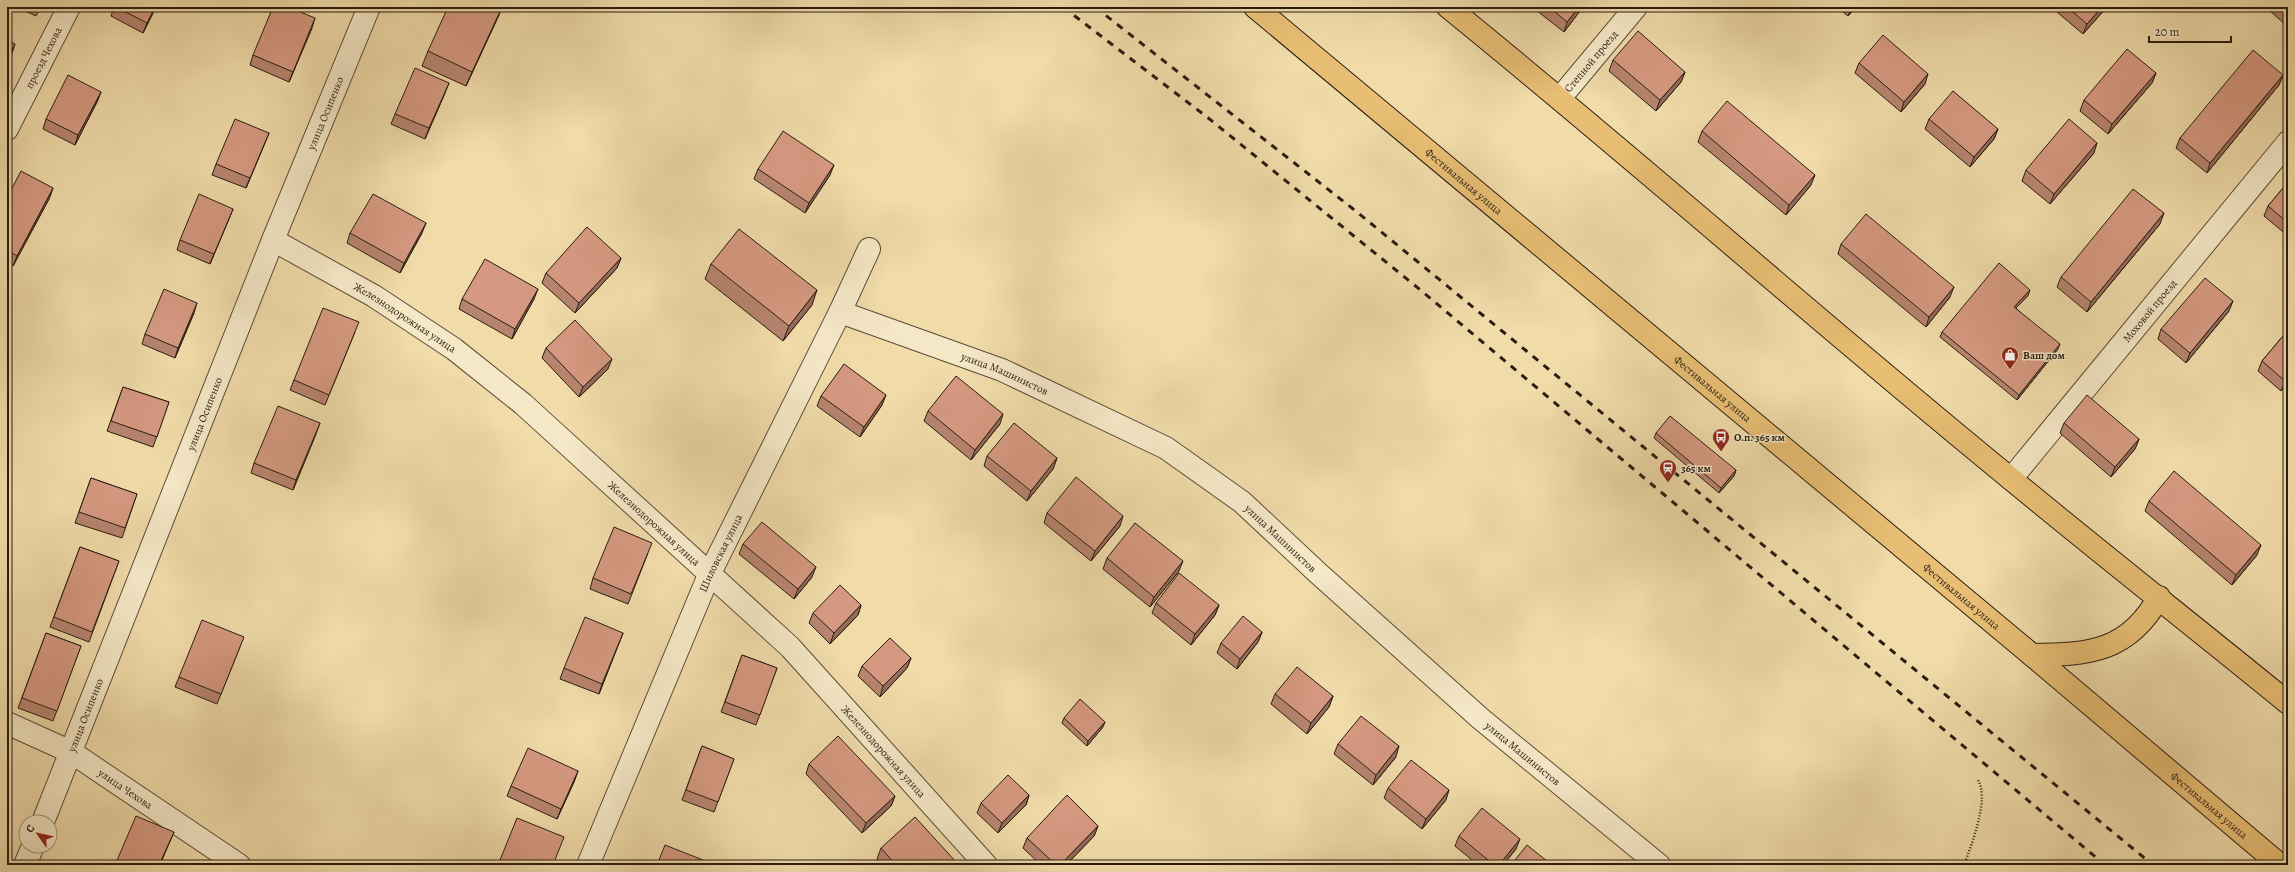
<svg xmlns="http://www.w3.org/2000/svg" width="2295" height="872" font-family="Alegreya,serif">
  <rect width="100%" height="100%" fill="#f0dba9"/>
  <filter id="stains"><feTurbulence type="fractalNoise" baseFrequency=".005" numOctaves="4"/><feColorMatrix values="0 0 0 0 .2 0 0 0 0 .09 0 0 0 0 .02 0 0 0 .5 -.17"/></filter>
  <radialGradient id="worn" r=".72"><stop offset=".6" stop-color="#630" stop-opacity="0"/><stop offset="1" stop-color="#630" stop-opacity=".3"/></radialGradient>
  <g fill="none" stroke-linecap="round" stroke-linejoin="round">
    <g stroke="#5b4c37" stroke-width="24">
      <g id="street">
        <path id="s1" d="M 1560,98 L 1636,7"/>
        <path id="s2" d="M 7,129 L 69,7"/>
        <path id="s3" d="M 273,240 L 374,296 L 454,349 L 523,404 L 790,647 L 986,865"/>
        <path id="s4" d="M 840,312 L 1002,370 L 1166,448 L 1242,502 L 1319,574 L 1481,719 L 1659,865"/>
        <path id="s5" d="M 2011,479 L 2288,142"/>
        <path id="s6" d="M 7,723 L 71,752 L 239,865"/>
        <path id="s7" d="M 43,822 L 273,240 L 369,7"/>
        <path d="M 25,865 L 33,846"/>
        <path id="s8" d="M 588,865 L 709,575 L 840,312 L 869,249"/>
      </g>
    </g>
    <g stroke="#291d11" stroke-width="24">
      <g id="primary">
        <path id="s9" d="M 1255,7 L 2032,655 L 2280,865"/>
        <path d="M 1448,7 C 1638,161 1821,324 2011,479 C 2103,555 2196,628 2288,703"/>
        <path d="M 2032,655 C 2090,655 2129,651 2159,597"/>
      </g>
    </g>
    <path stroke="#291d11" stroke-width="2.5" stroke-dasharray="1 2" stroke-linecap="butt" d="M 1964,865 C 1971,846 1991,796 1977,779"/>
    <use href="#street" stroke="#f5e8c7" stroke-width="22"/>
    <use href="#primary" stroke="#e8be74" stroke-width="22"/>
    <path stroke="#291d11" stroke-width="3" stroke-dasharray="7 7" stroke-linecap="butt" d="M 1063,7 L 1207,117 L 1418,288 L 2105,865
      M 1095,7 L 1357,212 L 2153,865"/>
  </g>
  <path fill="#b7846f" stroke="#291d11" d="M 16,7 L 41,7 L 36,16 Z
    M 114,7 L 156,7 L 143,33 L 111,16 Z
    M 1532,7 L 1583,7 L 1564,32 Z
    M 1837,7 L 1856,7 L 1848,16 Z
    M 2051,7 L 2107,7 L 2083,34 Z
    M 2270,7 L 2288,7 L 2288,27 L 2269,10 Z
    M 499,15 L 466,86 L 422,66 L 428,51 Z
    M 312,28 L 289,82 L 250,65 L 253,55 Z
    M 1613,60 L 1685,72 L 1681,82 L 1656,111 L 1609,71 Z
    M 1859,63 L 1925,84 L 1901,112 L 1855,73 Z
    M 2156,73 L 2152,83 L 2108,134 L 2080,111 L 2084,100 Z
    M 2283,75 L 2279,85 L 2207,173 L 2176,148 L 2180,138 Z
    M 101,92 L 97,102 L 75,145 L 43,129 L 46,119 Z
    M 445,93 L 425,139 L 391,124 L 395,114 Z
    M 1929,119 L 1998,129 L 1994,139 L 1970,167 L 1925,129 Z
    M 1702,131 L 1811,185 L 1786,215 L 1698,142 Z
    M 269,133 L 246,188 L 212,175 L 216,164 Z
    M 2094,153 L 2050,204 L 2022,181 L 2026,170 Z
    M 758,169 L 830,175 L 805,213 L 754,179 Z
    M 2288,182 L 2288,236 L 2264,216 L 2268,206 Z
    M 53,188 L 49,199 L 13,266 L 7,262 L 7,198 Z
    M 233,209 L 210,264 L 177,250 L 180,240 Z
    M 2160,224 L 2087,312 L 2057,287 L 2061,277 Z
    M 350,233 L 422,233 L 400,273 L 347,243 Z
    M 1841,244 L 1950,297 L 1926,327 L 1838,254 Z
    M 621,258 L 617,268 L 575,313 L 542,283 L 546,273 Z
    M 711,264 L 812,305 L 783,341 L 705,279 Z
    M 2028,296 L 2016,308 L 2058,349 L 2017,400 L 1940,337 L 1942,332 Z
    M 462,299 L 534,299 L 512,339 L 459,309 Z
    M 2229,311 L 2186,363 L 2158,339 L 2161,329 Z
    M 194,313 L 175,358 L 142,344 L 145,334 Z
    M 2288,330 L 2288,383 L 2281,391 L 2258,371 L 2262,361 Z
    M 355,332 L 325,405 L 290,390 L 294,380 Z
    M 546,348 L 608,369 L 579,397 L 542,358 Z
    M 123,387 L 169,402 L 153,447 L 107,431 Z
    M 821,396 L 882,405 L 860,437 L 817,406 Z
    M 928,411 L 1000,424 L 971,460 L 924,421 Z
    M 2064,423 L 2139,439 L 2135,449 L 2111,477 L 2060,433 Z
    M 1656,433 L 1736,470 L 1734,476 L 1719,493 L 1654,438 Z
    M 316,434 L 293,490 L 251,473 L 254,463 Z
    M 987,456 L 1057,458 L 1053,469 L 1027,501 L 984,466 Z
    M 91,478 L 137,494 L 122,538 L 75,523 Z
    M 2149,501 L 2257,555 L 2232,585 L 2145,511 Z
    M 1047,513 L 1120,526 L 1091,561 L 1044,523 Z
    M 743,544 L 812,577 L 794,599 L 739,554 Z
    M 80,547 L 119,561 L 89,642 L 50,627 Z
    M 648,553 L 628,604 L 590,589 L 593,578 Z
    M 1107,558 L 1179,571 L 1150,607 L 1103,569 Z
    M 1156,603 L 1219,605 L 1215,615 L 1191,645 L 1152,613 Z
    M 861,605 L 858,615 L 830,644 L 809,623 L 813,613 Z
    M 1262,632 L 1258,642 L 1237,669 L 1217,653 L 1221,643 Z
    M 46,633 L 81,646 L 53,721 L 18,708 Z
    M 623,633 L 599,694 L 560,679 L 564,668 Z
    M 240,647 L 217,704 L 175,687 L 179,677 Z
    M 742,655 L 777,668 L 756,725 L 721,712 Z
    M 911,658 L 907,668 L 880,697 L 858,676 L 862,666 Z
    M 1275,694 L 1333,696 L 1329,707 L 1307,734 L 1271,704 Z
    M 1064,718 L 1103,727 L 1087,746 L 1062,723 Z
    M 1338,744 L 1396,757 L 1373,785 L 1334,754 Z
    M 702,746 L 734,759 L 714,812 L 682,800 Z
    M 809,764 L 895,796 L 891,806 L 862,833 L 806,774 Z
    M 578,771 L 574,782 L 557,819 L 507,796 L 511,786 Z
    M 1388,788 L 1446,800 L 1422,829 L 1384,798 Z
    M 1029,795 L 1026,805 L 998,833 L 977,813 L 981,803 Z
    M 1098,826 L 1094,836 L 1066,865 L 1041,865 L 1023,848 L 1027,838 Z
    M 1459,836 L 1516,849 L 1503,865 L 1478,865 L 1455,846 Z
    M 881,848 L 956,865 L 883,865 L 877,859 Z"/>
  <path fill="#956b5a" stroke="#291d11" d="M 155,7 L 156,7 L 143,33 L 147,23 Z
    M 502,7 L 499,15 L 466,86 L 472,72 Z
    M 1579,7 L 1583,7 L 1564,32 L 1567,22 Z
    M 1852,7 L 1856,7 L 1848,16 Z
    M 2102,7 L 2107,7 L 2083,34 L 2087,24 Z
    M 315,18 L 312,28 L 289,82 L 293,72 Z
    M 15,44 L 12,54 L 7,62 L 7,59 Z
    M 1685,72 L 1681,82 L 1656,111 L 1660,100 Z
    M 2156,73 L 2152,83 L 2108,134 L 2112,124 Z
    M 1928,74 L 1925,84 L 1901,112 L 1904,102 Z
    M 2283,75 L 2279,85 L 2207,173 L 2210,163 Z
    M 449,83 L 445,93 L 425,139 L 429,128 Z
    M 101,92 L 97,102 L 75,145 L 78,135 Z
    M 1998,129 L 1994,139 L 1970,167 L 1974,157 Z
    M 269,133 L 265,143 L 246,188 L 250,178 Z
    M 2097,143 L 2094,153 L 2050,204 L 2054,194 Z
    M 834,165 L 830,175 L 805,213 L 809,203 Z
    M 1815,175 L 1811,185 L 1786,215 L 1789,205 Z
    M 53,188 L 49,199 L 13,266 L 17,256 Z
    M 233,209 L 229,219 L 210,264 L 214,254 Z
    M 2164,213 L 2160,224 L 2087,312 L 2091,302 Z
    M 426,223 L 422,233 L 400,273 L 404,263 Z
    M 621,258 L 617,268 L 575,313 L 579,303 Z
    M 1954,287 L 1950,297 L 1926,327 L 1929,317 Z
    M 538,289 L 534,299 L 512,339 L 515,329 Z
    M 817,290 L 812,305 L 783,341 L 789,326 Z
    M 2030,290 L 2028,296 L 2012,312 L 2014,307 Z
    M 2233,301 L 2229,311 L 2186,363 L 2190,353 Z
    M 197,303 L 194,313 L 175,358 L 178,348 Z
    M 2060,344 L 2058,349 L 2017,400 L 2019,395 Z
    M 612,359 L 608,369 L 579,397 L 583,387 Z
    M 2288,377 L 2288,383 L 2281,391 L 2285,381 Z
    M 886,395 L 882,405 L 860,437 L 864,427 Z
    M 1003,414 L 1000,424 L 971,460 L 975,450 Z
    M 320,423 L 316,434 L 293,490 L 296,480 Z
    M 2139,439 L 2135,449 L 2111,477 L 2115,467 Z
    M 1057,458 L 1053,469 L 1027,501 L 1031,491 Z
    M 1736,470 L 1734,476 L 1719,493 L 1721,488 Z
    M 1123,516 L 1120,526 L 1091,561 L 1095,551 Z
    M 2261,545 L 2257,555 L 2232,585 L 2236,575 Z
    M 1183,561 L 1179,571 L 1150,607 L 1154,597 Z
    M 816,567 L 812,577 L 794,599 L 798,589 Z
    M 861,605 L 858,615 L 830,644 L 834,633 Z
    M 1219,605 L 1215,615 L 1191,645 L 1195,634 Z
    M 1262,632 L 1258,642 L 1237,669 L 1240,659 Z
    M 623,633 L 619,643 L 599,694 L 602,684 Z
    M 911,658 L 907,668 L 880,697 L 883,686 Z
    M 1333,696 L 1329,707 L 1307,734 L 1311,723 Z
    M 1105,722 L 1103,727 L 1087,746 L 1088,741 Z
    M 1399,746 L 1396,757 L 1373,785 L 1376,775 Z
    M 578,771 L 574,782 L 557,819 L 561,809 Z
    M 1449,790 L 1446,800 L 1422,829 L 1426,819 Z
    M 1029,795 L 1026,805 L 998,833 L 1002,823 Z
    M 895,796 L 891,806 L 862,833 L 866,823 Z
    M 1098,826 L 1094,836 L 1066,865 L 1060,865 Z
    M 174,832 L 160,865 L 159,865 Z
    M 1520,839 L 1516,849 L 1503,865 L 1499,865 Z"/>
  <path fill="#d59981" stroke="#291d11" d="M 116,7 L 155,7 L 147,23 Z
    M 273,7 L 288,7 L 315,18 L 293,72 L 253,55 Z
    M 448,7 L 502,7 L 472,72 L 428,51 Z
    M 1549,7 L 1579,7 L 1567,22 Z
    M 2067,7 L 2102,7 L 2087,24 Z
    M 2281,7 L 2288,7 L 2288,13 Z
    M 1638,31 L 1685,72 L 1660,100 L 1613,60 Z
    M 1883,35 L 1928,74 L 1904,102 L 1859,63 Z
    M 7,39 L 15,44 L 7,59 Z
    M 2127,49 L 2156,73 L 2112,124 L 2084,100 Z
    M 2253,50 L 2283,75 L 2210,163 L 2180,138 Z
    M 415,68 L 449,83 L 429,128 L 395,114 Z
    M 68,75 L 101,92 L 78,135 L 46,119 Z
    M 1953,91 L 1998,129 L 1974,157 L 1929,119 Z
    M 1727,101 L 1815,175 L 1789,205 L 1702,131 Z
    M 235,119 L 269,133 L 250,178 L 216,164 Z
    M 2069,119 L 2097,143 L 2054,194 L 2026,170 Z
    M 783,131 L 834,165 L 809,203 L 758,169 Z
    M 21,171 L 53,188 L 17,256 L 7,250 L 7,198 Z
    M 2288,182 L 2288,223 L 2268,206 Z
    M 2133,189 L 2164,213 L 2091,302 L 2061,277 Z
    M 199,194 L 233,209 L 214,254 L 180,240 Z
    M 373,194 L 426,223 L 404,263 L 350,233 Z
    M 1866,214 L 1954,287 L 1929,317 L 1841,244 Z
    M 587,227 L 621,258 L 579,303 L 546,273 Z
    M 739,229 L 817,290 L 789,326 L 711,264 Z
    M 485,259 L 538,289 L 515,329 L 462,299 Z
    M 1999,263 L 2030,290 L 2014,307 L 2060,344 L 2019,395 L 1942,332 Z
    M 2205,278 L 2233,301 L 2190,353 L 2161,329 Z
    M 164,289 L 197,303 L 178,348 L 145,334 Z
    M 323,308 L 359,322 L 329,395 L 294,380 Z
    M 575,320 L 612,359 L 583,387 L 546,348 Z
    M 2288,330 L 2288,377 L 2285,381 L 2262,361 Z
    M 844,364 L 886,395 L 864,427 L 821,396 Z
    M 956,376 L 1003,414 L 975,450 L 928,411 Z
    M 123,387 L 169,402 L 157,437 L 111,421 Z
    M 2087,395 L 2139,439 L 2115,467 L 2064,423 Z
    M 278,406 L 320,423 L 296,480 L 254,463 Z
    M 1670,416 L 1736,470 L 1721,488 L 1656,433 Z
    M 1014,423 L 1057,458 L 1031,491 L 987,456 Z
    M 2174,471 L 2261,545 L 2236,575 L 2149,501 Z
    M 1076,477 L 1123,516 L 1095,551 L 1047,513 Z
    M 91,478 L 137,494 L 125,528 L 79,512 Z
    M 762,522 L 816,567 L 798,589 L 743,544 Z
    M 1135,523 L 1183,561 L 1154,597 L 1107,558 Z
    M 614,527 L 652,543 L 631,594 L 593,578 Z
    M 80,547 L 119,561 L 92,632 L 54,617 Z
    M 1179,573 L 1219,605 L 1195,634 L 1156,603 Z
    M 840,585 L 861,605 L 834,633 L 813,613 Z
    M 1243,616 L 1262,632 L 1240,659 L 1221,643 Z
    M 585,617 L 623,633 L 602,684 L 564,668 Z
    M 202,620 L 244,637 L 221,694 L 179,677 Z
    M 46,633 L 81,646 L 57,711 L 22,698 Z
    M 890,638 L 911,658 L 883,686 L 862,666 Z
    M 742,655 L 777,668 L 760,715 L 725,702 Z
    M 1297,667 L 1333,696 L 1311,723 L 1275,694 Z
    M 1080,699 L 1105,722 L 1088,741 L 1064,718 Z
    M 1361,716 L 1399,746 L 1376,775 L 1338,744 Z
    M 838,736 L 895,796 L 866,823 L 809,764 Z
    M 702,746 L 734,759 L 718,802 L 686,790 Z
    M 528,748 L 578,771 L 561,809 L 511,786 Z
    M 1411,760 L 1449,790 L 1426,819 L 1388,788 Z
    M 1008,775 L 1029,795 L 1002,823 L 981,803 Z
    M 1067,795 L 1098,826 L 1060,865 L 1056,865 L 1027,838 Z
    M 1482,808 L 1520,839 L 1499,865 L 1494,865 L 1459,836 Z
    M 136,816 L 174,832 L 159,865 L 115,865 Z
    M 915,817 L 957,863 L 955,865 L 896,865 L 881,848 Z
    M 517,818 L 564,837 L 553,865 L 498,865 Z
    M 665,845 L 708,862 L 707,865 L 657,865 Z
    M 1527,845 L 1552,865 L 1511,865 Z"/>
  <defs>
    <g id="shop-pin" transform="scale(0.9)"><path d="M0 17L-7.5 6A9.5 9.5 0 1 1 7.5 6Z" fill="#8f2418" stroke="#f5e8c7"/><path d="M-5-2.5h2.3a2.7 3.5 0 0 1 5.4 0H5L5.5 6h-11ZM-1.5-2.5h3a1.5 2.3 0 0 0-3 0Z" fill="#fff"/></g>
    <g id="bus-pin" transform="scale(0.9)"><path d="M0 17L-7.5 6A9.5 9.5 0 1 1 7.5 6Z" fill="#8f2418" stroke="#f5e8c7"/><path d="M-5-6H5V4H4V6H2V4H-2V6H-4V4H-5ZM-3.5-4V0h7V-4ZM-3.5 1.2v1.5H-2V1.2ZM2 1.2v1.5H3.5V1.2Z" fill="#fff"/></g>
    <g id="station-pin" transform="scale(0.9)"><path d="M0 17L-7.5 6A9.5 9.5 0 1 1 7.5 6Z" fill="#8f2418" stroke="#f5e8c7"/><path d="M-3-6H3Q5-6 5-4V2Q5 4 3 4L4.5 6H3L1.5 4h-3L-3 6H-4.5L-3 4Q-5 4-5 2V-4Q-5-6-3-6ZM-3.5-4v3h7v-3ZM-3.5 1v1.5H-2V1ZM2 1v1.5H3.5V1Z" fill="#fff"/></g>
  </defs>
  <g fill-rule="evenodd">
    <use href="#shop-pin" x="2010" y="355"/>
    <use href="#bus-pin" x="1721" y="437"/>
    <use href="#station-pin" x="1668" y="468"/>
  </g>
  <g text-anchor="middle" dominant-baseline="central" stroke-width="3" stroke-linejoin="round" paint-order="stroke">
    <g font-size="11" fill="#291d11" stroke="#f5e8c7">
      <text stroke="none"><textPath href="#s2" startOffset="80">проезд Чехова</textPath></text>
      <text stroke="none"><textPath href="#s1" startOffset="48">Степной проезд</textPath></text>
      <text stroke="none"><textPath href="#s7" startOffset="763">улица Осипенко</textPath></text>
      <text stroke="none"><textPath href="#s9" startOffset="272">Фестивальная улица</textPath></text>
      <text stroke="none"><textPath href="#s5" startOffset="218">Моховой проезд</textPath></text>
      <text stroke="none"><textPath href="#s3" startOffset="153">Железнодорожная улица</textPath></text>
      <text stroke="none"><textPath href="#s4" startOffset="176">улица Машинистов</textPath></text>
      <text stroke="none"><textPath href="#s9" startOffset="596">Фестивальная улица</textPath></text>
      <text stroke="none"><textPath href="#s7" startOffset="439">улица Осипенко</textPath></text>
      <text stroke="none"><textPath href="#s3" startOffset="477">Железнодорожная улица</textPath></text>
      <text stroke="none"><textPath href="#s4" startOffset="500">улица Машинистов</textPath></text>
      <text stroke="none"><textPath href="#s8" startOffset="339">Шиловская улица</textPath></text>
      <text stroke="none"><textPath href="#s9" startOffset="920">Фестивальная улица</textPath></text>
      <text stroke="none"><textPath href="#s7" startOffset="115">улица Осипенко</textPath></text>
      <text stroke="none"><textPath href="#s3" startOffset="801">Железнодорожная улица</textPath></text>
      <text stroke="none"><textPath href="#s4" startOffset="824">улица Машинистов</textPath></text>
      <text stroke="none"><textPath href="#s6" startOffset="136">улица Чехова</textPath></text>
      <text stroke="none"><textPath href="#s9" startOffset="1244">Фестивальная улица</textPath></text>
    </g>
    <g font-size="11" font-weight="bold" fill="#291d11" stroke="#f5e8c7" text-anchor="start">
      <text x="2023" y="355">Ваш дом</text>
      <text x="1734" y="437">О.п. 365 км</text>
      <text x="1681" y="468">365 км</text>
    </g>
  </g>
  <rect width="2295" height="872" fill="none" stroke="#f0dba9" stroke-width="24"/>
  <rect x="8" y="8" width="2279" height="856" fill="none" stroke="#291d11" stroke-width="2"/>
  <rect x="12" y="12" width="2271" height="848" fill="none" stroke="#291d11"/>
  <g transform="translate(38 834) rotate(304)"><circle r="19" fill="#f5e8c7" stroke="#a3977e"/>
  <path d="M0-3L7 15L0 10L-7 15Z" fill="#8f2418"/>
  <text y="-6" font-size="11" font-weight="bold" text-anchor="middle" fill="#291d11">С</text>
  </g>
  <path d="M2149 36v6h82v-6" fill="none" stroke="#291d11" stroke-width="2"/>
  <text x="2155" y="36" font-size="12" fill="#291d11" stroke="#f5e8c7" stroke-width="3" paint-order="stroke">20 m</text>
  <rect width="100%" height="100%" filter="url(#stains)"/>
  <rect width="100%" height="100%" fill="url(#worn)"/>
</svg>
